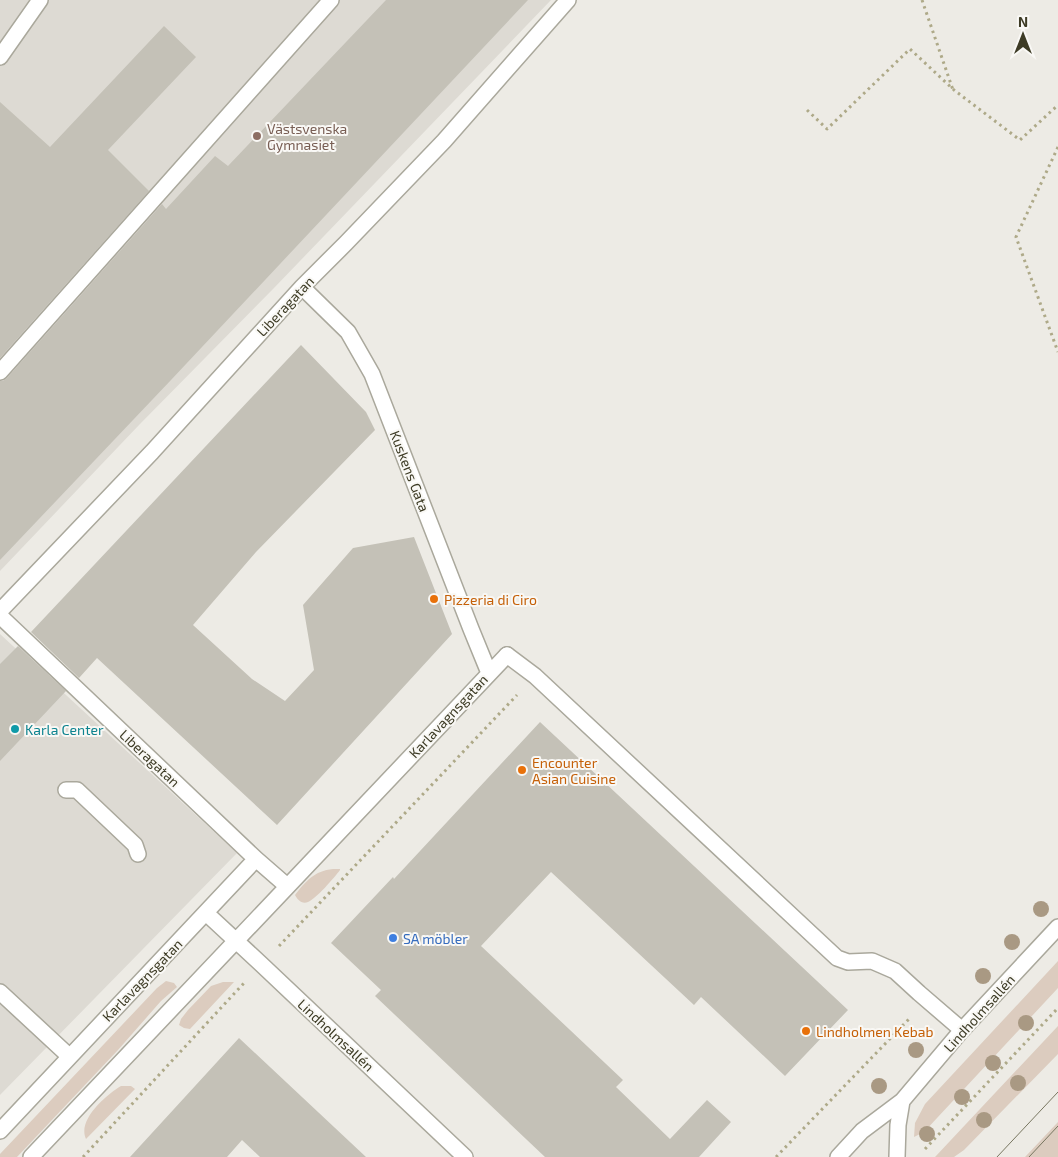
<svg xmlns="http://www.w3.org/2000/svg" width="1058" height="1157" font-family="'Exo 2',sans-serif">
  <rect width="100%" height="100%" fill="#edebe5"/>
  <path fill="#dddad3" d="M 0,0 L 551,0 L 274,288 L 139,425 L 0,571 Z
    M 0,634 L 237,853 L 0,1095 Z"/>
  <path fill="#dcccbf" d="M 333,869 L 340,869 L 340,870 C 334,878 316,899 308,902 C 302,905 297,899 295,895 C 306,881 314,871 333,869 Z
    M 1058,961 L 1058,988 L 924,1132 L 914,1137 L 915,1123 L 925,1104 Z
    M 166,981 L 174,983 L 177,987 L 161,1001 L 118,1050 L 17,1157 L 0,1157 L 0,1154 L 157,988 Z
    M 223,982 L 234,982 L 190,1029 L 184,1028 L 179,1025 L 181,1019 L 188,1010 L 211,986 Z
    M 1058,1026 L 1058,1054 L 964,1150 L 954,1157 L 935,1157 Z
    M 121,1086 L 131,1086 L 135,1089 L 86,1139 C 77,1120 106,1095 121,1086 Z
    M 1058,1122 L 1058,1157 L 1025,1157 Z"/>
  <path fill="#c4c1b7" d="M 386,0 L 528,0 L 171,380 L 0,560 L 0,381 L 3,381 L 7,378 L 162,204 L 166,209 L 215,156 L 228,166 Z
    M 164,26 L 196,57 L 108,150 L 149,191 L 0,358 L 0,102 L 50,147 Z
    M 301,345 L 366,412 L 375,430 L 256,552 L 193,625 L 252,679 L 285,701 L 314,670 L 303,605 L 353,548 L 414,537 L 452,634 L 277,825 L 97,658 L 79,678 L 31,632 Z
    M 18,646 L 66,691 L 0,761 L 0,664 Z
    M 540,722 L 848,1010 L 785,1076 L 701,997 L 694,1005 L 551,872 L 481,946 L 623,1080 L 616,1087 L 670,1139 L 707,1100 L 731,1122 L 699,1157 L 545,1157 L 375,996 L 381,990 L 331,943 L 393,877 L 394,879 Z
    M 239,1038 L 366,1157 L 260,1157 L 242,1140 L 227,1157 L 130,1157 Z"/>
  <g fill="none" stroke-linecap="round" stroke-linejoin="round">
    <g stroke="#aaa89c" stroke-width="18">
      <path id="service" d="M 0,57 L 40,0
        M 0,372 L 331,0
        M 507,655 L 535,676 L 837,958 L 848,962 L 872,961 L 895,971 L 919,993 L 962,1030
        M 66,790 L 77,790 L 135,845 L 138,854
        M 0,992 L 69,1056"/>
    </g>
    <g stroke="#aaa89c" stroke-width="18">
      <path id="minor" d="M 302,287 L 348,332 L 372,374 L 471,629 L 489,673
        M 0,611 L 152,452 L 302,287 L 346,243 L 444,141 L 568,0
        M 0,616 L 256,859
        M 206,913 L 261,964 L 465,1157
        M 0,1131 L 256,859 L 287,886
        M 31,1157 L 507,655
        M 838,1157 L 862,1131 L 902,1101 L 962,1030 L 1058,927
        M 897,1157 L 898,1125 L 902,1101"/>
    </g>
    <path stroke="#aea988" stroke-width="3" stroke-dasharray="2.5 4" stroke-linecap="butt" d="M 922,0 L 953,90
      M 807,110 L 827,129 L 910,49 L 954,90 L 1020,140 L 1058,105
      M 1058,147 L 1016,237 L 1058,352
      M 279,946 L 517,695
      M 925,1149 L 1058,1008
      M 83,1157 L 244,983
      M 776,1157 L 909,1019"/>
    <use href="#service" stroke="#fff" stroke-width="15"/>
    <use href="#minor" stroke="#fff" stroke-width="15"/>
    <path stroke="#787660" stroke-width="1" d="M 997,1157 L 1058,1092
      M 1029,1157 L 1058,1126"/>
  </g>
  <g fill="#a99983">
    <circle cx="1041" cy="909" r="8"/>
    <circle cx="1012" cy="942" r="8"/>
    <circle cx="983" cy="976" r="8"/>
    <circle cx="1026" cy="1023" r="8"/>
    <circle cx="916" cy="1050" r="8"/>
    <circle cx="993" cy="1063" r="8"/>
    <circle cx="1018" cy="1083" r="8"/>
    <circle cx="879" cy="1086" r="8"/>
    <circle cx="962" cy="1097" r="8"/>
    <circle cx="984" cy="1120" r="8"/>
    <circle cx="927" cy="1134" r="8"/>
  </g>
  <circle fill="#8d6e63" stroke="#f9f8f5" stroke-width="2" cx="257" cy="136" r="5"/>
  <g fill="#e8710a" stroke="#f9f8f5" stroke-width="2">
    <circle cx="434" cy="599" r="5"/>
    <circle cx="522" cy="770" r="5"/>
    <circle cx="806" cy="1031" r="5"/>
  </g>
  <circle fill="#0f9aa8" stroke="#f9f8f5" stroke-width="2" cx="15" cy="729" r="5"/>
  <circle fill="#3f7fe0" stroke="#f9f8f5" stroke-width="2" cx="393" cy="938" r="5"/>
  <g text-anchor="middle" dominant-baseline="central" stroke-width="4" stroke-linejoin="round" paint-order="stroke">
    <g font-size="14" fill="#785e54" stroke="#f9f8f5" text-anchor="start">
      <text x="267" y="128">Västsvenska<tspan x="267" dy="16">Gymnasiet</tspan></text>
    </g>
    <g font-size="14" fill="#3d3b25" stroke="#f9f8f5">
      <text transform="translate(285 306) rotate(-47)">Liberagatan</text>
      <text transform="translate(410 471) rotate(69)">Kuskens Gata</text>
      <text transform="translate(448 716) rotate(-47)">Karlavagnsgatan</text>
      <text transform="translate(150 758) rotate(43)">Liberagatan</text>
      <text transform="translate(142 980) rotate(-46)">Karlavagnsgatan</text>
      <text transform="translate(979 1013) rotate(-48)">Lindholmsallén</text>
      <text transform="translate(336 1035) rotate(43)">Lindholmsallén</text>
    </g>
    <g font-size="14" fill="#c56008" stroke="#f9f8f5" text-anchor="start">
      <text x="444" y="599">Pizzeria di Ciro</text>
      <text x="532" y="762">Encounter<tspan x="532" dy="16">Asian Cuisine</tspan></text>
      <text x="816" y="1031">Lindholmen Kebab</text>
    </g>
    <g font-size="14" fill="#0d838f" stroke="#f9f8f5" text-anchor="start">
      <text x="25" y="729">Karla Center</text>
    </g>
    <g font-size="14" fill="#366cbe" stroke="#f9f8f5" text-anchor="start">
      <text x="403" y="938">SA möbler</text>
    </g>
  </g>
  <g transform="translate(1023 35)" stroke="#f9f8f5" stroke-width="4" paint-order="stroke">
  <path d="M0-4L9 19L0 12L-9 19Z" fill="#3d3b25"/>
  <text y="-8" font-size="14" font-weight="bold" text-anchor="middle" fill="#3d3b25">N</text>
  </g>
</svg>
